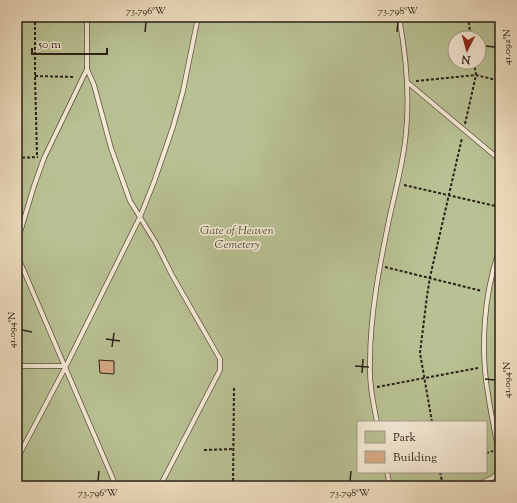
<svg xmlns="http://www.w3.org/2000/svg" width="517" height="503" font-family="'Sorts Mill Goudy',serif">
  <rect width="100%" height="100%" fill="#efdec0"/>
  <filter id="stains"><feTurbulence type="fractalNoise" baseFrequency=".005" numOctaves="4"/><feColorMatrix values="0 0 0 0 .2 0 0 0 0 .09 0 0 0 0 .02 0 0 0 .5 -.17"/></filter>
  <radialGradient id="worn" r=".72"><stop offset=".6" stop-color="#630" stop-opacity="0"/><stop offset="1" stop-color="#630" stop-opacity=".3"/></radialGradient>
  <path fill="#b8c193" stroke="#727056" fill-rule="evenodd" d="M 17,17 L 500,17 L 500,486 L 17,486 ZM 455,38 L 479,38 L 479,62 L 455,62 ZM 358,422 L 486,422 L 486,472 L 358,472 Z"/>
  <path fill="#d7a984" stroke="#2b2019" d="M 99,360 L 114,361 L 114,374 L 100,373 Z"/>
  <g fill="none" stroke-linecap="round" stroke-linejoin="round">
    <g stroke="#5c5043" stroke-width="5.5">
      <path id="service" d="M 87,17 L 87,69 L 94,85 L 111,148 L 130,201 L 156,243 L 172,275 L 220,359 L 220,370 L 160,486
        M 407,82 L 500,160
        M 17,239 L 19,236 L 34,186 L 44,158 L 87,69
        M 500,248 C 484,292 480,348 488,394 C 491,415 496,437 500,458
        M 17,255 L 116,486
        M 17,366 L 66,366
        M 377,422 C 373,402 369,382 370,362 C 370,313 380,263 390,215 C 396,188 404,160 406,132 C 410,93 406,55 399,17
        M 17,459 L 66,366 L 140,217 L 154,182 L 173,127 L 183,91 L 198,17
        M 387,472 L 390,486
        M 474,486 C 484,481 495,480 500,469"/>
    </g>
    <path stroke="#2b2019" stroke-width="2" stroke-dasharray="3 2" stroke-linecap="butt" d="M 35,17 L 35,76 L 37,156
      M 468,17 L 471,38
      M 35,76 L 75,77
      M 416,81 L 476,75 L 500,81
      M 465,124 L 476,75 L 474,62
      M 17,158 L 38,157
      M 404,185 L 500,207
      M 385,267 L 482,291
      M 377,387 L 478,368
      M 432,422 L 420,353 L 427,296 L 430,277 L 462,138
      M 204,450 L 233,449
      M 486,453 L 493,451
      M 440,472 L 443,486
      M 233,486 L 234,386"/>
    <use href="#service" stroke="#f5ead6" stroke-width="4"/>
  </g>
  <path fill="none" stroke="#2b2019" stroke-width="1.5" d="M 145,32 L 146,22M 397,32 L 398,22M 485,46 L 495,47M 22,330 L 32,332M 106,339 L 120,341M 112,347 L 114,333M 355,366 L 369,367M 362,373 L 363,359M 485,379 L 495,380M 98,481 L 99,471M 350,481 L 351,471"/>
  <g text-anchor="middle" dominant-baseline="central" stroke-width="3.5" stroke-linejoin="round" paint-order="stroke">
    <g font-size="12" font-style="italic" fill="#55503e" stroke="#f5ead6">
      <text x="237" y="231">Gate of Heaven<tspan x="237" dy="14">Cemetery</tspan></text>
    </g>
  </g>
  <rect width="517" height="503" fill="none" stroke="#efdec0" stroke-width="44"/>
  <rect x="357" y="421" width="130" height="52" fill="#f5ead6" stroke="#a4998a"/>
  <rect x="365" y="431" width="20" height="12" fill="#b8c193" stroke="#a4998a"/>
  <text x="393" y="441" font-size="12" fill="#2b2019">Park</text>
  <rect x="365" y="451" width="20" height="12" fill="#d7a984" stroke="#a4998a"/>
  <text x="393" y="461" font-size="12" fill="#2b2019">Building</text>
  <g transform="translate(467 50) rotate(186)"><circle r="19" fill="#f5ead6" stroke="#a4998a"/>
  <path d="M0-3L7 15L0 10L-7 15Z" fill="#8f2418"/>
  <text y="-6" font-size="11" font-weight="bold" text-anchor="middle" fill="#2b2019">N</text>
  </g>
  <path d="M32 48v6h75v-6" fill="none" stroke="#2b2019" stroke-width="2"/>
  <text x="38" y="48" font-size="12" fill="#2b2019" stroke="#f5ead6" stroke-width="3" paint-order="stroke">50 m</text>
  <rect x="22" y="22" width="473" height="459" fill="none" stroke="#2b2019" stroke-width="1.5"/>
  <g font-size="10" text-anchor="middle" fill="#2b2019">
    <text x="146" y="14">73.796°W</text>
    <text x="398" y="14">73.798°W</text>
    <text transform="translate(506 47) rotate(-90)" y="4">41.092°N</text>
    <text transform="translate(11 330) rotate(-90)" y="4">41.094°N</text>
    <text transform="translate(506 380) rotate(-90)" y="4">41.094°N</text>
    <text x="98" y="496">73.796°W</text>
    <text x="350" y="496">73.798°W</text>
  </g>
  <rect width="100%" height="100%" filter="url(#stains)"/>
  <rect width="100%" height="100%" fill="url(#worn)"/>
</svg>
